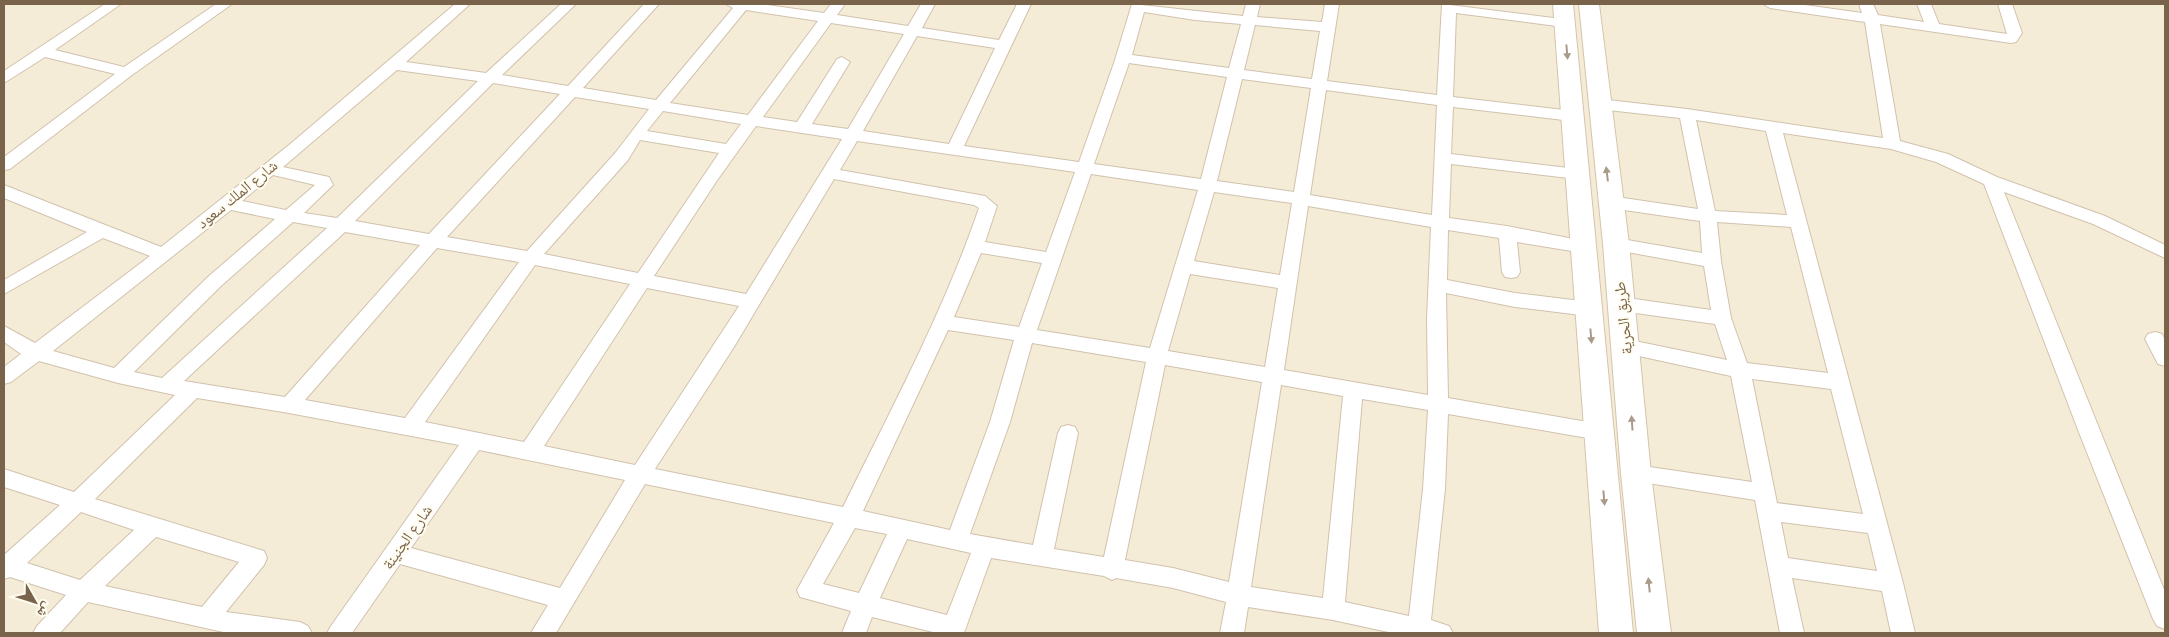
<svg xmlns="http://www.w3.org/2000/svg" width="2169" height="637" font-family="'Roboto Condensed','Noto Naskh Arabic',sans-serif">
  <rect width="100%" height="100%" fill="#fdf9e9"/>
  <path fill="#f5ecd7" d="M 4,4 L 2165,4 L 2165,633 L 4,633 Z"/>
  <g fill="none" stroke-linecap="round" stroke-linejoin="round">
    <g stroke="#d1c2ad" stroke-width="2">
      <path id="minor" d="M 105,4 L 121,4 L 55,50 L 124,67 L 216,4 L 232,4 L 132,75 L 10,169 L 4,170 L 4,157 L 115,74 L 45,57 L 4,83 L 4,71 Z
        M 455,4 L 470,4 L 406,62 L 486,73 L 561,4 L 576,4 L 502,75 L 568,86 L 644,4 L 659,4 L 583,88 L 656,100 L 733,8 L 726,4 L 760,4 L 824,13 L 831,4 L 845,4 L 837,15 L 908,26 L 921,4 L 935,4 L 922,28 L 999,40 L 1017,4 L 1031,4 L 964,146 L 1079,162 L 1114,63 L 1132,4 L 1243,16 L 1246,4 L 1260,4 L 1257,17 L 1322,22 L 1325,4 L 1339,4 L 1327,81 L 1437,95 L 1442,4 L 1569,20 L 1571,23 L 1569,26 L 1564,27 L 1456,13 L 1453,97 L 1572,111 L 1580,116 L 1572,121 L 1453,107 L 1451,154 L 1577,169 L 1583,170 L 1585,174 L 1583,178 L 1577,179 L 1451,164 L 1449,218 L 1507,226 L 1584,241 L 1590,243 L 1593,247 L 1590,251 L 1584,253 L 1517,242 L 1520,272 L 1517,277 L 1511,278 L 1505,277 L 1502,272 L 1499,238 L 1448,230 L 1447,280 L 1515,293 L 1589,302 L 1596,304 L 1598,309 L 1596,314 L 1589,316 L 1515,307 L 1446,293 L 1448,398 L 1599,424 L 1606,426 L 1609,432 L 1606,438 L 1599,440 L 1448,414 L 1445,489 L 1431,620 L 1449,626 L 1453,633 L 1393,633 L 1333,620 L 1248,607 L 1244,633 L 1220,633 L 1226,602 L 1173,588 L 1116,578 L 1112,580 L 1104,576 L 991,558 L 964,633 L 937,633 L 872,617 L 866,633 L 842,633 L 851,611 L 800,597 L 797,590 L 834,523 L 645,484 L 556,633 L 531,633 L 548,605 L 400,564 L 352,633 L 327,633 L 331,626 L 459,445 L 289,413 L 197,398 L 95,499 L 264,551 L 267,558 L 264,565 L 226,612 L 300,622 L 308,626 L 312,633 L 228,633 L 88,602 L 60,633 L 33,633 L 37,626 L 66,595 L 10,577 L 4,579 L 4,555 L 60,505 L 4,487 L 4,469 L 74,492 L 175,395 L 118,383 L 39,361 L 11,382 L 4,384 L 4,367 L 21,354 L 4,342 L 4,326 L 35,343 L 150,256 L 103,238 L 4,294 L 4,280 L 87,232 L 4,198 L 4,185 L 161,247 L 289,145 ZM 746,10 L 818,21 L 748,115 L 670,103 ZM 1144,12 L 1195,20 L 1241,24 L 1229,68 L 1132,55 ZM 831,23 L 904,34 L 848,129 L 812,124 L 850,62 L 842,57 L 837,59 L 797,122 L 763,117 ZM 1255,25 L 1320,31 L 1312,79 L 1244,70 ZM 917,36 L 995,48 L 949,144 L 863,131 ZM 1129,63 L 1227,77 L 1201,179 L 1094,164 ZM 397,70 L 478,81 L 337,218 L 304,213 L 333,185 L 329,177 L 283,167 ZM 1242,79 L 1311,88 L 1294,192 L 1217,181 ZM 493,83 L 560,94 L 429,234 L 355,221 ZM 1326,90 L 1437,105 L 1432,215 L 1310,195 ZM 575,97 L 649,109 L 616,152 L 527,251 L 447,237 ZM 663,111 L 741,124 L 726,144 L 647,131 ZM 756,126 L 842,139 L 746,294 L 654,276 L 718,179 ZM 640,140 L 719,153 L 638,273 L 544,254 L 628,160 ZM 857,141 L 1075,172 L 1046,252 L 985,242 L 997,206 L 985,196 L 840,170 ZM 1091,174 L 1198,190 L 1150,348 L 1037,330 ZM 273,175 L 315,185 L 286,210 L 242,201 ZM 834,179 L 974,205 L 979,208 C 944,311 891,409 843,507 L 655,469 L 734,347 ZM 1214,192 L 1292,203 L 1280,275 L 1194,261 ZM 1308,206 L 1431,227 L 1427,318 L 1428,395 L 1284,370 ZM 231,210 L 275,219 L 209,276 L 114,368 L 53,351 ZM 293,222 L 327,228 L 162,378 L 134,372 L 221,286 ZM 345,232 L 420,245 L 285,397 L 184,381 ZM 437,248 L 519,262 L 405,418 L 305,400 ZM 981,253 L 1042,263 L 1019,327 L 954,317 ZM 535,265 L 630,284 L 524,442 L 425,422 ZM 1190,274 L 1278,288 L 1265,367 L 1168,351 ZM 647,288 L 739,306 L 635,465 L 544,446 ZM 948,330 L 1014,340 L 990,422 L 950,530 L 863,511 ZM 1032,343 L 1146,362 L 1104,557 L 1054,549 L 1078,433 L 1075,427 L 1068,425 L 1061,427 L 1058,433 L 1033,545 L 970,534 L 1010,422 ZM 1165,365 L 1262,382 L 1229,582 L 1173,568 L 1125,560 ZM 1281,385 L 1343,396 L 1323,598 L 1251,587 ZM 1362,399 L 1428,410 L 1423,489 L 1409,616 L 1345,602 ZM 479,450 L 625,480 L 560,588 L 411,548 ZM 81,512 L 134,530 L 80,580 L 27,563 ZM 855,528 L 887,534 L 859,593 L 823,584 ZM 156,537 L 239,562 L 202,607 L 105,586 ZM 907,539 L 971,553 L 947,615 L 880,598 Z
        M 1763,4 L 1798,4 L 1862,13 L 1859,4 L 1873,4 L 1878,15 L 1924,22 L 1917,4 L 1931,4 L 1939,24 L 2007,34 L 1998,4 L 2012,4 L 2022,33 L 2016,42 L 2011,43 L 1880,24 L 1900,141 L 1948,154 L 1997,177 L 2105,216 L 2165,245 L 2165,258 L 2093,224 L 2004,192 L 2165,592 L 2165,629 L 2157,626 L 2153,619 L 2080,435 L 1984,184 L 1936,162 L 1891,149 L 1783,133 L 1903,583 L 1915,633 L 1891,633 L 1882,591 L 1792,578 L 1804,633 L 1780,633 L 1755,500 L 1629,480 L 1625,474 L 1629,468 L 1636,465 L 1752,482 L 1731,376 L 1625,353 L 1618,351 L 1615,346 L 1618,341 L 1625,339 L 1727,360 L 1715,324 L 1621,311 L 1614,309 L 1612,304 L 1614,299 L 1621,297 L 1711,310 L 1704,266 L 1616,250 L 1610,248 L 1607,244 L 1610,240 L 1616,238 L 1702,253 L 1700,221 L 1610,208 L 1604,206 L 1601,202 L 1604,198 L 1610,196 L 1698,209 L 1680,118 L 1599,109 L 1593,107 L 1591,104 L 1593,101 L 1599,99 L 1687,109 L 1883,138 L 1865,22 L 1770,8 ZM 1696,120 L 1766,131 L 1787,215 L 1715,211 ZM 1717,222 L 1791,227 L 1828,373 L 1747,363 L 1731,318 L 1721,261 ZM 1752,379 L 1831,389 L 1863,514 L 1777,503 ZM 1781,522 L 1868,533 L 1877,571 L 1788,558 Z
        M 2155,332 L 2162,334 L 2165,340 L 2165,366 L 2158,364 L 2145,339 L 2148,334 Z"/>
    </g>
    <g stroke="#d4c4ab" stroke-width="2">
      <path id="secondary" d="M 1553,4 L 1573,4 L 1633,633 L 1599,633 Z
        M 1579,4 L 1599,4 L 1629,244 L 1651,474 L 1671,633 L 1637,633 L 1621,474 L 1603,244 Z"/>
    </g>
    <use href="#minor" fill="#fff" fill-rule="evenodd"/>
    <use href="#secondary" fill="#fff" fill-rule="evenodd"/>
  </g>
  <defs><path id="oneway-solid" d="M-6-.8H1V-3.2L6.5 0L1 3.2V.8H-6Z" transform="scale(1.25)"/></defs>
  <g fill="#a99a8a">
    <use href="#oneway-solid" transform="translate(1567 52) rotate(85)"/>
    <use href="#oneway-solid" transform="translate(1607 174) rotate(-97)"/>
    <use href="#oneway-solid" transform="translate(1591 336) rotate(85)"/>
    <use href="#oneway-solid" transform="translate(1632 423) rotate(-94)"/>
    <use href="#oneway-solid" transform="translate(1604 498) rotate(85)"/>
    <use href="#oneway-solid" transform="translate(1649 585) rotate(-96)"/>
  </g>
  <g text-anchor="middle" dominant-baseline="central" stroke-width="4" stroke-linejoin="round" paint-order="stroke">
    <g font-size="16" fill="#7a634b" stroke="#fffcf0">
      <text transform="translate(237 194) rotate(-39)">شارع الملك سعود</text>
      <text transform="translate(1623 318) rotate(-96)">طريق الحرية</text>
      <text transform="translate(407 537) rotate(-55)">شارع الجنينة</text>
    </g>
  </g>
  <rect width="2169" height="637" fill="none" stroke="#7a634b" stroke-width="10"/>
  <g transform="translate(35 602) rotate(129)" stroke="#fffcf0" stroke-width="4" paint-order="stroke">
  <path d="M0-4L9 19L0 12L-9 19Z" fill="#7a634b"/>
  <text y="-8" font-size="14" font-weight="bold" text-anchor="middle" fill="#7a634b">ش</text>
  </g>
</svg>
